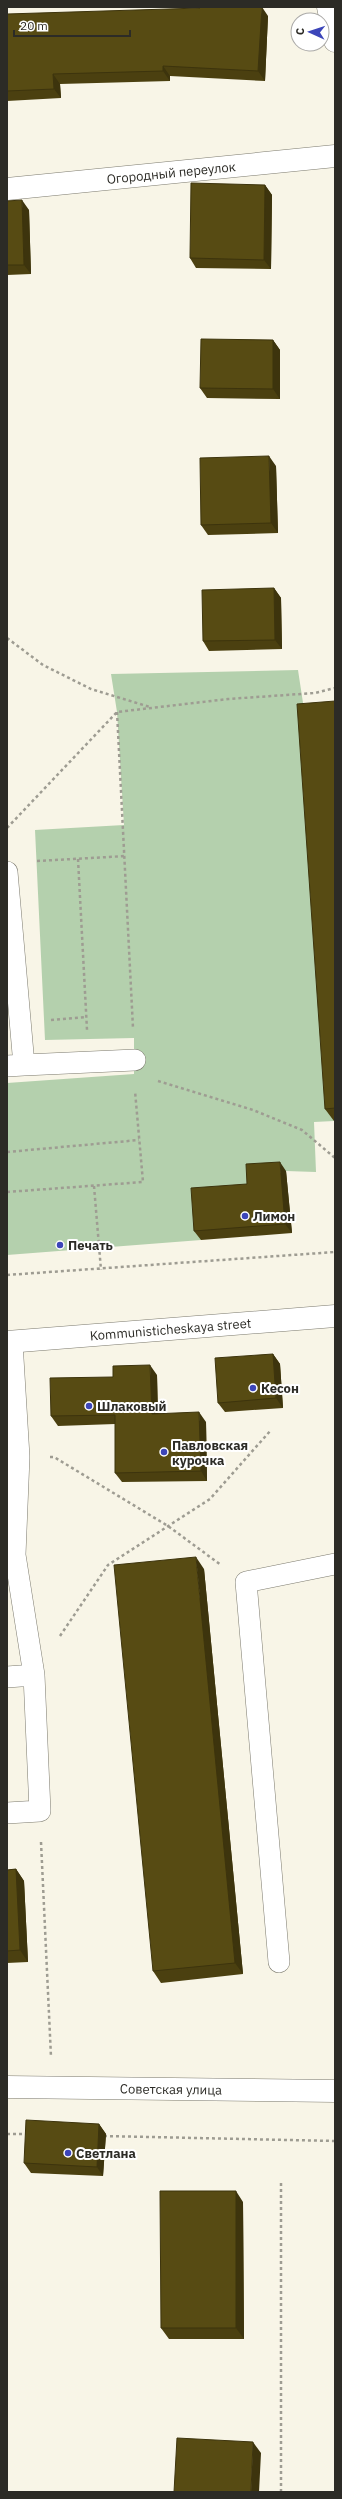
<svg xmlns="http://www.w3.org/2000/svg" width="342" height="2499" font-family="'IBM Plex Sans',sans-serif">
  <rect width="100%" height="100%" fill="#f8f5e7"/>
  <path fill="#b4d0ad" d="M 298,670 L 305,716 L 334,1121 L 314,1122 L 316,1172 L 286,1171 L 254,1193 L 201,1240 L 7,1255 L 7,1083 L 134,1074 L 134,1038 L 45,1040 L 35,830 L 124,825 L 117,712 L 111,674 Z"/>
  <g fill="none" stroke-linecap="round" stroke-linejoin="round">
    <g stroke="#7c7a6e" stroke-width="22">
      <path id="service" d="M 7,872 L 24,1065 L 7,1066
        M 24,1065 L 135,1060
        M 7,1459 L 19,1457 L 12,1342
        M 7,1677 L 34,1675
        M 7,1813 L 40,1811 L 34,1675 L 15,1555 L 19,1457
        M 279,1962 L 246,1582 L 335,1564"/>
    </g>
    <g stroke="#7c7a6e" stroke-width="23">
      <g id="minor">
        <path d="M 328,7 L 335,41"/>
        <path id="s1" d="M 7,189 L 335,156"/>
      </g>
    </g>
    <g stroke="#7c7a6e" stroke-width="23">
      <g id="tertiary">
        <path id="s2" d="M 7,2087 L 335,2091"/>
      </g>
    </g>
    <g stroke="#7c7a6e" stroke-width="23">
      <g id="secondary">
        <path id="s3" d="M 7,1342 L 335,1316"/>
      </g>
    </g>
    <path stroke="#9e9c92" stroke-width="2.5" stroke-dasharray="3 3" stroke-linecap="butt" d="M 7,638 L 43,665 L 91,689 L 150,707
      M 117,712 L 133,1028
      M 7,828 L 117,712 L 228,699 L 315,693 L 335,688
      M 78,859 L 87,1030
      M 37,861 L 126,856
      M 51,1020 L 86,1017
      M 158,1081 L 253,1110 L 302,1130 L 335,1158
      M 7,1152 L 139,1140
      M 94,1186 L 101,1270
      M 7,1192 L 143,1182 L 135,1091
      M 7,1275 L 335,1252
      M 50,1457 L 54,1457 L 168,1526 L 221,1565
      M 60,1636 L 108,1565 L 210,1499 L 271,1430
      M 41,1842 L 51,2057
      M 7,2134 L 29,2134
      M 104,2136 L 335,2141
      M 281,2492 L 281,2181"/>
    <use href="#service" stroke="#fff" stroke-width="21"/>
    <use href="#minor" stroke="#fff" stroke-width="22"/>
    <use href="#tertiary" stroke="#fff" stroke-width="22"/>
    <use href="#secondary" stroke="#fff" stroke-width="22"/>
  </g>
  <path fill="#4b4010" d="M 7,14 L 268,16 L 265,81 L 170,76 L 170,81 L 60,84 L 61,98 L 7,101 Z
    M 265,185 L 272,195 L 271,269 L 196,268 L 190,258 Z
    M 7,201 L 29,210 L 31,274 L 7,275 Z
    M 273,340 L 280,350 L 280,399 L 207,398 L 200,388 Z
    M 276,466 L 278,533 L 208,535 L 201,525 Z
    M 274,588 L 281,598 L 282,649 L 209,651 L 203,641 Z
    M 335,701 L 335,1121 L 334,1121 L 325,1109 Z
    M 286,1171 L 292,1233 L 201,1240 L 194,1231 L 247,1184 Z
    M 273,1354 L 280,1364 L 283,1408 L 225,1412 L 218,1403 Z
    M 157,1375 L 158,1413 L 206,1422 L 207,1481 L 122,1482 L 115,1473 L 115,1424 L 58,1426 L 51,1416 L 113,1377 Z
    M 204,1569 L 243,1974 L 161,1983 L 153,1971 Z
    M 16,1869 L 24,1881 L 28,1962 L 7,1963 L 7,1870 Z
    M 99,2124 L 106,2134 L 103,2176 L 31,2173 L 24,2163 Z
    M 243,2202 L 244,2339 L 169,2339 L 161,2328 Z"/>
  <path fill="#3d340d" d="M 262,7 L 268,16 L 265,81 L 258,71 Z
    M 163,66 L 170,76 L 170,81 L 163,71 Z
    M 53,74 L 60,84 L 61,98 L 54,89 Z
    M 265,185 L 272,195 L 271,269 L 264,260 Z
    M 22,200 L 29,210 L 31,274 L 24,265 Z
    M 273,340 L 280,350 L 280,399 L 273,389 Z
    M 269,456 L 276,466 L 278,533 L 271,523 Z
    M 274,588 L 281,598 L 282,649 L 275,640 Z
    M 280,1162 L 286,1171 L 292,1233 L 285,1224 Z
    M 273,1354 L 280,1364 L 283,1408 L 276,1398 Z
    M 150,1365 L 157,1375 L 158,1423 L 152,1414 Z
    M 199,1412 L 206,1422 L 207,1481 L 201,1471 Z
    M 196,1557 L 204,1569 L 243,1974 L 235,1963 Z
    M 16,1869 L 24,1881 L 28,1962 L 20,1950 Z
    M 99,2124 L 106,2134 L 103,2176 L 97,2167 Z
    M 236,2191 L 243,2202 L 244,2339 L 236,2328 Z
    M 253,2442 L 261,2453 L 259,2492 L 251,2492 Z"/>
  <path fill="#574b13" stroke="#3d340d" d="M 200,7 L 262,7 L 258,71 L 163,66 L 163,71 L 53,74 L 54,89 L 7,91 L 7,14 L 200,8 Z
    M 191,183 L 265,185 L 264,260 L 190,258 Z
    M 22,200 L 24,265 L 7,265 L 7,201 Z
    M 201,339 L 273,340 L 273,389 L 200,388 Z
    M 269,456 L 271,523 L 201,525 L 200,458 Z
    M 274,588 L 275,640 L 203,641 L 202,590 Z
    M 335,701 L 335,1108 L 325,1109 L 297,704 Z
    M 280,1162 L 285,1224 L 194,1231 L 191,1188 L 247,1184 L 246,1164 Z
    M 273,1354 L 276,1398 L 218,1403 L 215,1358 Z
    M 150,1365 L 152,1414 L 199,1412 L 201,1471 L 115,1473 L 115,1415 L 51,1416 L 50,1378 L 113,1377 L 113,1366 Z
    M 196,1557 L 235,1963 L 153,1971 L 114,1565 Z
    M 16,1869 L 20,1950 L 7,1951 L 7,1870 Z
    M 26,2120 L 99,2124 L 97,2167 L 24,2163 Z
    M 160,2191 L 236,2191 L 236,2328 L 161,2328 Z
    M 177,2438 L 253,2442 L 251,2492 L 174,2492 Z"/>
  <g fill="#3c45b9" stroke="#fff" stroke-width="1.5">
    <circle cx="245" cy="1216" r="4"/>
    <circle cx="60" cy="1245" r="4"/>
    <circle cx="253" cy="1388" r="4"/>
    <circle cx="89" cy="1406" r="4"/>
    <circle cx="164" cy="1452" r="4"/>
    <circle cx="68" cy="2153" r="4"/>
  </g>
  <g text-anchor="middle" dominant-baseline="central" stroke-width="4" stroke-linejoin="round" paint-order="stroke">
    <g font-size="13" fill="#2c2b26" stroke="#fff">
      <text stroke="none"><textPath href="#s1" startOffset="165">Огородный переулок</textPath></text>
      <text stroke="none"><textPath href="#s3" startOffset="164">Kommunisticheskaya street</textPath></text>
      <text stroke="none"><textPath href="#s2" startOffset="164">Советская улица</textPath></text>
    </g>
    <g font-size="13" font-weight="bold" fill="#2c2b26" stroke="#fff" text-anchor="start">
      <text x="253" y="1216">Лимон</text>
      <text x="68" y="1245">Печать</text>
      <text x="261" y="1388">Кесон</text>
      <text x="97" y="1406">Шлаковый</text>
      <text x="172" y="1445">Павловская<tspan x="172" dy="15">курочка</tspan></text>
      <text x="76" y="2153">Светлана</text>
    </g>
  </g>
  <rect width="342" height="2499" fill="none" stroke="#2c2b26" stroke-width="16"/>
  <g transform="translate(310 32) rotate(273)"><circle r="19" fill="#ffffff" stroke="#abaaa8"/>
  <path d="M0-3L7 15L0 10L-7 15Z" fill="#3c45b9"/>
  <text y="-6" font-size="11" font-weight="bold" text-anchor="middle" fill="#2c2b26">С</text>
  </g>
  <path d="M14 30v6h116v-6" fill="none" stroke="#2c2b26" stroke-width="2"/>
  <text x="20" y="30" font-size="12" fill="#2c2b26" stroke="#ffffff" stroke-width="3" paint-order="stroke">20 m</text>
</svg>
